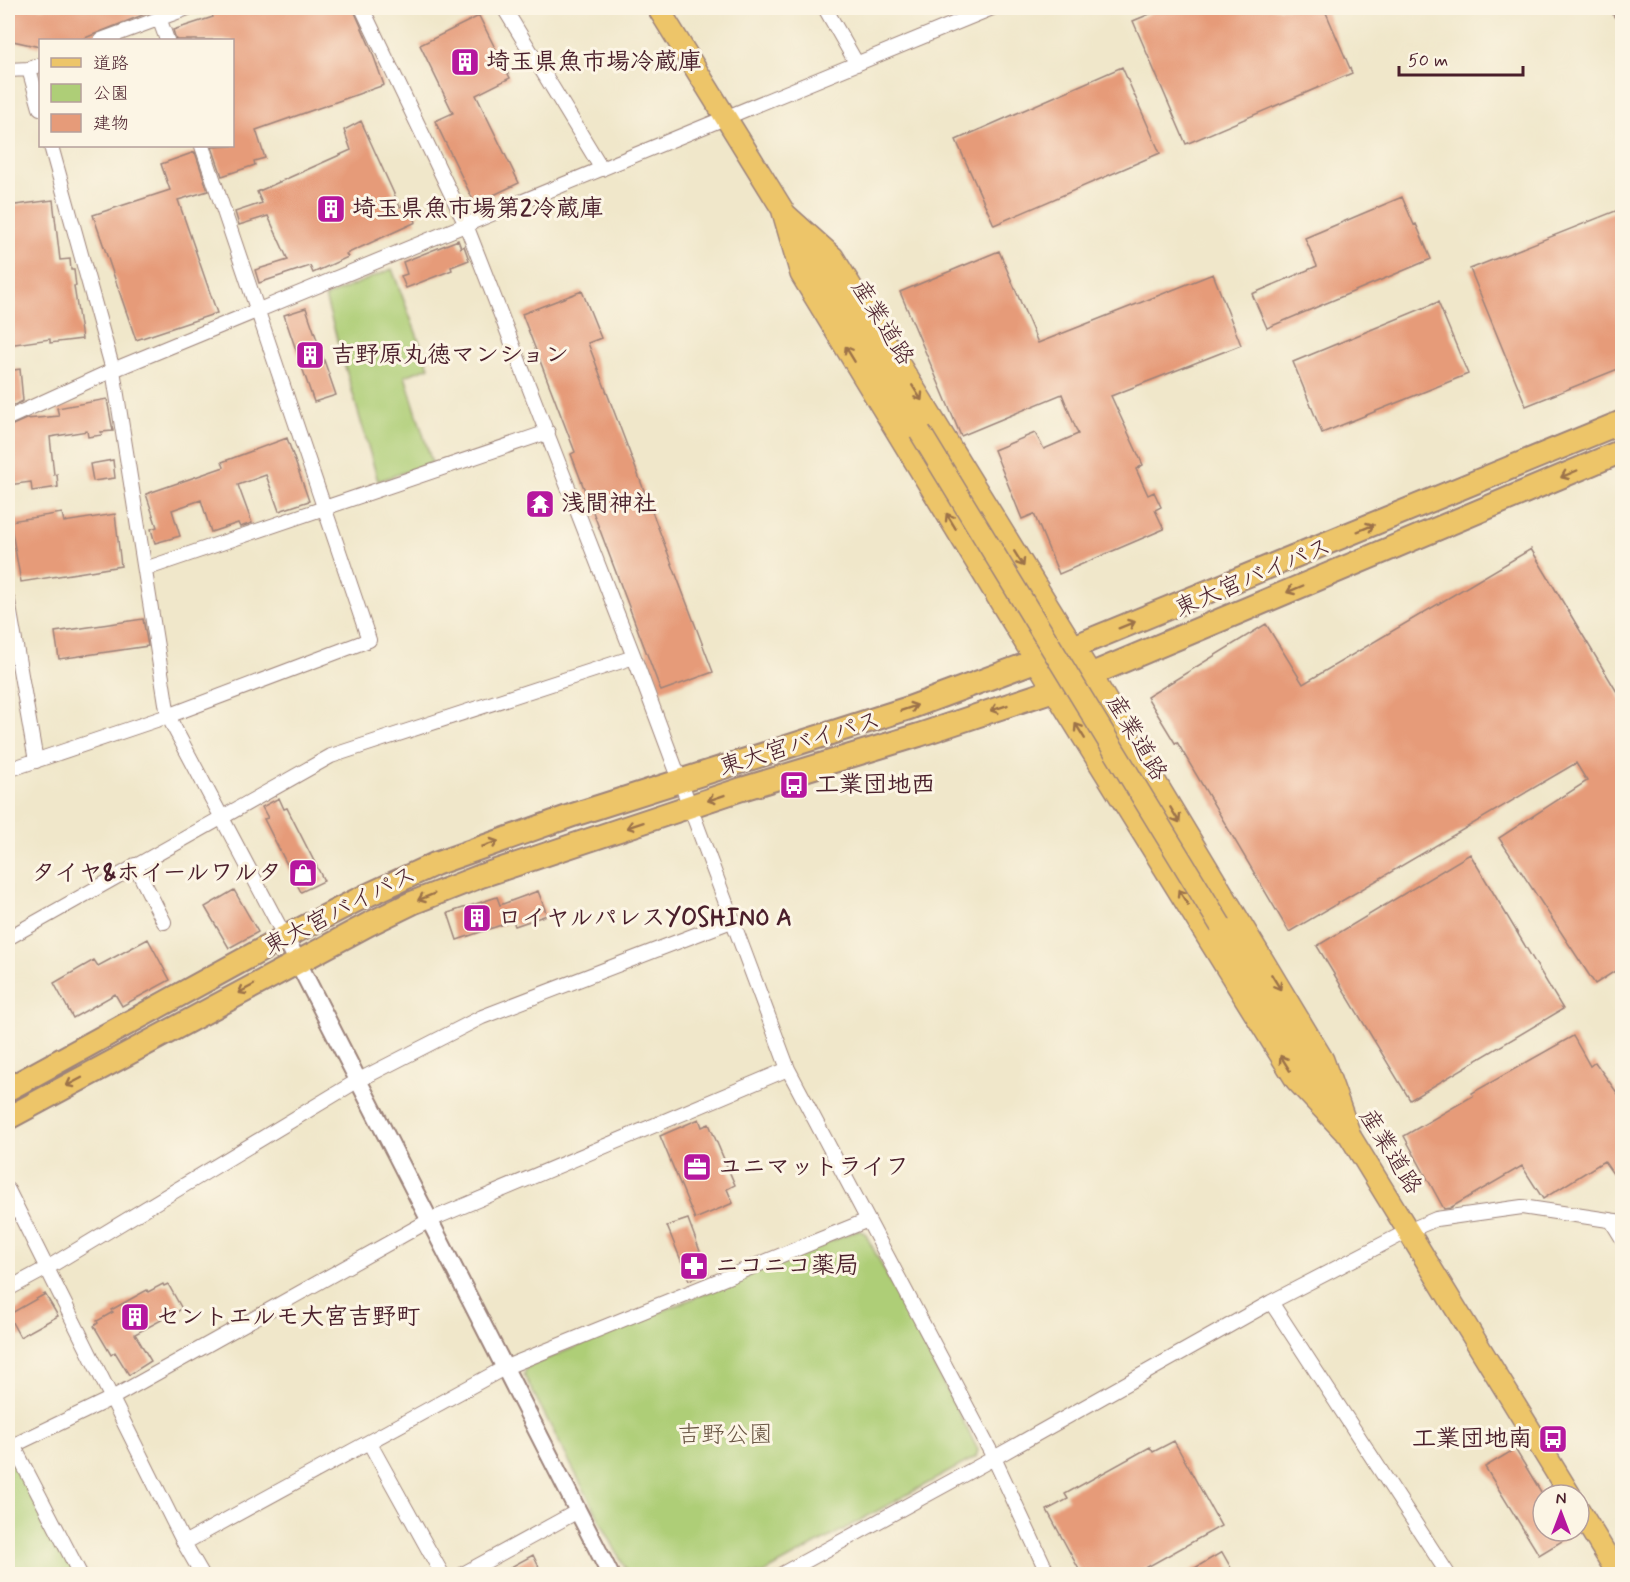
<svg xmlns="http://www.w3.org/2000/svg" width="1630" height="1582" font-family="Mynerve,'Klee One',sans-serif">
  <rect width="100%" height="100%" fill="#fcf5e5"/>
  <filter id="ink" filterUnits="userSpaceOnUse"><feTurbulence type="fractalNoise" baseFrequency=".0167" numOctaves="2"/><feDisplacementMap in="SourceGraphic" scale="12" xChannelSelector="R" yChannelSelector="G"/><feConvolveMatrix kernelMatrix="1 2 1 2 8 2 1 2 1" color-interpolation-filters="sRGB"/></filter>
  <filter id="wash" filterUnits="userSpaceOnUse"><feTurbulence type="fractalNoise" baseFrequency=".008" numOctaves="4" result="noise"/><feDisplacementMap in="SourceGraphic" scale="24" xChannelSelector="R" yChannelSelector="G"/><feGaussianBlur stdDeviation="1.35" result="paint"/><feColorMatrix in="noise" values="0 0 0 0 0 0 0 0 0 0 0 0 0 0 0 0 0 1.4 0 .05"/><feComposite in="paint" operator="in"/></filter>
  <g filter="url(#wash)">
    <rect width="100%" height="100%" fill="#f0e7ca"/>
    <path fill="#aece77" stroke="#7c7651" stroke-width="1.5" d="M 392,269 L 429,367 L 405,376 L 432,463 L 378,481 L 325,297 Z
      M 858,1230 L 865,1233 L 978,1450 L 976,1457 L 762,1574 L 628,1574 L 524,1375 L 527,1367 Z
      M 11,1464 L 18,1466 L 75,1574 L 8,1574 L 8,1465 Z"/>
    <g id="blocks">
      <path fill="#e69b79" d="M 8,8 L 160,8 L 80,40 L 40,40 L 40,47 L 13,41 L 8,30 Z
        M 209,8 L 353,8 L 371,49 L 384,85 L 256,130 L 265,158 L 254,161 L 255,165 L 222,176 L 212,147 L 232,146 L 232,40 L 176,40 L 173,30 L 213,17 Z
        M 1164,8 L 1324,8 L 1352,73 L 1186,144 L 1133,21 Z
        M 479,16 L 510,78 L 476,95 L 519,183 L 475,204 L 435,121 L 453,113 L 420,45 Z
        M 1122,67 L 1160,153 L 994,225 L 956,140 Z
        M 361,121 L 400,207 L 412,201 L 419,215 L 414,217 L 416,222 L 346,254 L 348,257 L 313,273 L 310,266 L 259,283 L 255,270 L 288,260 L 268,216 L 239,225 L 235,212 L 262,203 L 257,192 L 351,150 L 344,130 Z
        M 195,152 L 208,191 L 178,200 L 217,313 L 136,340 L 93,215 L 170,190 L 161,164 Z
        M 1402,197 L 1414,225 L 1416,224 L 1431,259 L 1267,328 L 1252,294 L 1317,266 L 1305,238 Z
        M 53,200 L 60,260 L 70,259 L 71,270 L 74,270 L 76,286 L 74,286 L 82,339 L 50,343 L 50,339 L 8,345 L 8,307 L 14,306 L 8,263 L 8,206 Z
        M 1623,208 L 1623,367 L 1526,406 L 1470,269 Z
        M 458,240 L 461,248 L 464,246 L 469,260 L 451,267 L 452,270 L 406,288 L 401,276 L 407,274 L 403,262 Z
        M 999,251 L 1038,343 L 1213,274 L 1241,345 L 1111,396 L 1143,465 L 1136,469 L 1148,495 L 1154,492 L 1161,507 L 1155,510 L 1164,529 L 1059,574 L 1034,514 L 1022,519 L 994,450 L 1035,433 L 1044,449 L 1078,434 L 1062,394 L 961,436 L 900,292 Z
        M 582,291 L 601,338 L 588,343 L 713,672 L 661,691 L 571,454 L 575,452 L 522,314 Z
        M 1438,302 L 1468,374 L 1322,433 L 1293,362 Z
        M 306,308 L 336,395 L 314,402 L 284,315 Z
        M 20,369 L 23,401 L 8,408 L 8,371 Z
        M 107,399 L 113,431 L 101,432 L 102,435 L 88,437 L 87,431 L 50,437 L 54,475 L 57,474 L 58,487 L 32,491 L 31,482 L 8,485 L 8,427 L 26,419 L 59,416 L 57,408 Z
        M 287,438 L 309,501 L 279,511 L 266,475 L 238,485 L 252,523 L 240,527 L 238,523 L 211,532 L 201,500 L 172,510 L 180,536 L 155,543 L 151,529 L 157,527 L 146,494 L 224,467 L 222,462 Z
        M 113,460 L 115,478 L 93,481 L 90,464 Z
        M 62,513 L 64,522 L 115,514 L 121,566 L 21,582 L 10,521 Z
        M 1531,549 L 1623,702 L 1623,966 L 1595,984 L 1499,838 L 1587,781 L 1576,763 L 1289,932 L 1177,742 L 1175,743 L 1147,697 L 1266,624 L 1303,684 Z
        M 143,619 L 148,646 L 59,659 L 55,632 Z
        M 279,798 L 284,809 L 287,808 L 324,881 L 301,892 L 264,819 L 268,818 L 262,807 Z
        M 1470,854 L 1563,1009 L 1410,1100 L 1317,946 Z
        M 234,890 L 258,932 L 229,948 L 205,907 Z
        M 538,891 L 547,915 L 515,926 L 513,921 L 457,940 L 448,913 L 497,897 L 500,905 Z
        M 148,939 L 170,980 L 122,1006 L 115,994 L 73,1018 L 54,983 L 94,960 L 98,966 Z
        M 1573,1036 L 1590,1066 L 1595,1062 L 1623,1101 L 1623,1188 L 1604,1161 L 1543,1199 L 1522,1166 L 1450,1208 L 1444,1209 L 1404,1136 L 1473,1096 L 1472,1093 Z
        M 699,1119 L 702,1127 L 709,1124 L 735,1185 L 727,1189 L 733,1203 L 695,1219 L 660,1136 Z
        M 688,1219 L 708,1273 L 689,1280 L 667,1226 Z
        M 163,1284 L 164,1286 L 168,1284 L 182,1309 L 135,1334 L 151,1361 L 129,1375 L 115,1352 L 111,1355 L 94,1326 L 98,1323 L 97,1321 L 113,1312 L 111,1310 L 147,1290 L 148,1292 Z
        M 45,1294 L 58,1316 L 20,1337 L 8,1315 Z
        M 1174,1441 L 1221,1526 L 1133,1575 L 1082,1575 L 1047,1510 L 1068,1499 L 1065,1494 L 1150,1447 L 1153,1452 Z
        M 1515,1449 L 1543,1495 L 1543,1531 L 1577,1532 L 1539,1555 L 1485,1467 Z
        M 1222,1552 L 1235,1575 L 1183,1575 Z
        M 533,1555 L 543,1575 L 496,1575 Z"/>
    </g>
  </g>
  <g filter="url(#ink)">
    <use href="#blocks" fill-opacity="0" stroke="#9d837a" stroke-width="1.5"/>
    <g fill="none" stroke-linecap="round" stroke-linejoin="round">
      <g stroke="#9d837a" stroke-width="16">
        <path id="minor" d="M 362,8 L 466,225 L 634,657 L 788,1069 L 994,1458 L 1048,1574
          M 504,8 L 602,169
          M 825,8 L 857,64
          M 159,18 L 167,40
          M 101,40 L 188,8
          M 29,69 L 40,108
          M 8,70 L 29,69 L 40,65
          M 51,146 L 113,370 L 168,716 L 285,937
          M 8,418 L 113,370 L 992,8
          M 145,569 L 548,432
          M 8,601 L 36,761
          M 8,770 L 168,716 L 369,640 L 202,146
          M 135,865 L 164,922
          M 8,938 L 331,756 L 634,657
          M 8,1190 L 184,1543 L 202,1574
          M 1611,1220 L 1622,1238
          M 8,1289 L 47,1268 L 357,1081 L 482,1017 L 734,920
          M 1271,1302 L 1448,1574
          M 369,1442 L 442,1574
          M 13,1445 L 80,1574
          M 8,1448 L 112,1398 L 430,1220 L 788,1069
          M 184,1543 L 506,1367 L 868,1220
          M 463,1574 L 578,1511
          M 782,1574 L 994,1458 L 1271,1302 L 1408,1231 L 1436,1219 L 1522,1207 L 1622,1222"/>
      </g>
      <g stroke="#9d837a" stroke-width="20">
        <path id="tertiary" d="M 1620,8 L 1622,12
          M 285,937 L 610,1574"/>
      </g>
      <g stroke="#9d837a" stroke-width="24">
        <path id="primary" d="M 658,8 L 920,432
          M 783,212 L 833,257 L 1091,675 L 1323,1060 L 1351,1138
          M 783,212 L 801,274 L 1054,690 L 1296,1080 L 1344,1131
          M 1221,926 L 1327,1099
          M 1345,1128 L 1570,1495
          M 1579,1510 L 1618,1574"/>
      </g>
      <g stroke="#9d837a" stroke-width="26">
        <path id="trunk" d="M 8,1089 L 285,937 L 357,900 L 435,864 L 573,815 L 909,708 L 1073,647 L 1622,422
          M 8,1118 L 369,924 L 412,903 L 481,876 L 742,789 L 919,735 L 1054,690 L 1622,451"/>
      </g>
      <use href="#minor" stroke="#fff" stroke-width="14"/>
      <use href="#tertiary" stroke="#fff" stroke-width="16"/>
      <use href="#primary" stroke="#edc569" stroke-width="21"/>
      <use href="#trunk" stroke="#edc569" stroke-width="22"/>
      <g stroke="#9d837a" stroke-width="24" stroke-linecap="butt">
        <path id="primary-bridge" d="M 920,432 L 1221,926"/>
      </g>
      <use href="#primary-bridge" stroke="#edc569" stroke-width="21"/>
    </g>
    <defs><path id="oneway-shaft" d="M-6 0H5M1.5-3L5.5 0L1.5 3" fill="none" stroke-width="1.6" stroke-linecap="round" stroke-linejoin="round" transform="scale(1.5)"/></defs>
    <g stroke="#9c724a">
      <use href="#oneway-shaft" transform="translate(850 354) rotate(-121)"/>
      <use href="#oneway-shaft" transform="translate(917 393) rotate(58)"/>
      <use href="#oneway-shaft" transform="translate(1569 474) rotate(157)"/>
      <use href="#oneway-shaft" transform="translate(951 521) rotate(-121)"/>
      <use href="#oneway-shaft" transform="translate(1366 528) rotate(-22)"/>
      <use href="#oneway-shaft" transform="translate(1019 559) rotate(58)"/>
      <use href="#oneway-shaft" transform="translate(1295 589) rotate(157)"/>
      <use href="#oneway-shaft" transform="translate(1127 625) rotate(-22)"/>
      <use href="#oneway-shaft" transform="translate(909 708) rotate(-19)"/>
      <use href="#oneway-shaft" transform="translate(999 708) rotate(161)"/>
      <use href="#oneway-shaft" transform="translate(1080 731) rotate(-122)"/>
      <use href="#oneway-shaft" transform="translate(716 798) rotate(161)"/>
      <use href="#oneway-shaft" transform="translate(1175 815) rotate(59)"/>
      <use href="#oneway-shaft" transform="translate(635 825) rotate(162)"/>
      <use href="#oneway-shaft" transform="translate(490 844) rotate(-19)"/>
      <use href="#oneway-shaft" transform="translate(426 897) rotate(158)"/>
      <use href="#oneway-shaft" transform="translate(1183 897) rotate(-122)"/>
      <use href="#oneway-shaft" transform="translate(1276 982) rotate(59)"/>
      <use href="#oneway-shaft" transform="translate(246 989) rotate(152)"/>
      <use href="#oneway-shaft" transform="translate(1285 1063) rotate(-122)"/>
      <use href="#oneway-shaft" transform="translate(74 1082) rotate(152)"/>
    </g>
  </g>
  <defs>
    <g id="building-square" transform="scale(1.5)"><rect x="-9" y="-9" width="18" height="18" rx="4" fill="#b5179e" stroke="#fcf5e5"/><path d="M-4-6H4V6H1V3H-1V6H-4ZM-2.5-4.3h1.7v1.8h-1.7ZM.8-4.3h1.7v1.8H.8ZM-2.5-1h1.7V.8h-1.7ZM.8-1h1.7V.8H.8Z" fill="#fff"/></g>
    <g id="temple-square" transform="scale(1.5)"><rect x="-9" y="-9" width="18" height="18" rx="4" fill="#b5179e" stroke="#fcf5e5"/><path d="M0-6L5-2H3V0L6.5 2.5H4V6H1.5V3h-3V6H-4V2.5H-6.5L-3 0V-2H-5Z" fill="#fff"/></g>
    <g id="bus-square" transform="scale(1.5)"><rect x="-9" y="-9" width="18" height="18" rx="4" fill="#b5179e" stroke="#fcf5e5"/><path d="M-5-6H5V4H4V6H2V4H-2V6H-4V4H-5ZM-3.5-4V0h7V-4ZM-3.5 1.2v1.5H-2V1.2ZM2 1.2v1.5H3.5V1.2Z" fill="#fff"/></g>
    <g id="shop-square" transform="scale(1.5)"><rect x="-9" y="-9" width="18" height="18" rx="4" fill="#b5179e" stroke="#fcf5e5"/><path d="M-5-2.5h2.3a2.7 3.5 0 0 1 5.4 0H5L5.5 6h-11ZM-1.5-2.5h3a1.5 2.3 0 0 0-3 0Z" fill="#fff"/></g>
    <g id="office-square" transform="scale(1.5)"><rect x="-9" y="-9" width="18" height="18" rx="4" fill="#b5179e" stroke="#fcf5e5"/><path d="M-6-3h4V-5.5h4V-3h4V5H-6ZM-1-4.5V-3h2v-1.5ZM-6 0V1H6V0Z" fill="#fff"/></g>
    <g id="pharmacy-square" transform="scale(1.5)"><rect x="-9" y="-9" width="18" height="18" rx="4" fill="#b5179e" stroke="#fcf5e5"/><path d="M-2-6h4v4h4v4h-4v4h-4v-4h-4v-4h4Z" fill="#fff"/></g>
  </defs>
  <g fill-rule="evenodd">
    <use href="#building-square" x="465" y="62"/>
    <use href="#building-square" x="331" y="209"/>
    <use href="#building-square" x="310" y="355"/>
    <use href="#temple-square" x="540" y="504"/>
    <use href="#bus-square" x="794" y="785"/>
    <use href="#shop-square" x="303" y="873"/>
    <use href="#building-square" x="477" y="918"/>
    <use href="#office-square" x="697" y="1167"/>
    <use href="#pharmacy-square" x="694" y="1266"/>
    <use href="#building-square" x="135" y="1317"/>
    <use href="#bus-square" x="1553" y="1439"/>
  </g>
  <g text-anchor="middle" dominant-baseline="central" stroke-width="6" stroke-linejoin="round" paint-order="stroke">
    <g font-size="24" font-weight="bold" fill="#4a1f2b" stroke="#fcf5e5" text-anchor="start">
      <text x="486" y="62">埼玉県魚市場冷蔵庫</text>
      <text x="352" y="209">埼玉県魚市場第2冷蔵庫</text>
      <text x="331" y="355">吉野原丸徳マンション</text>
      <text x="561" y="504">浅間神社</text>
      <text x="815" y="785">工業団地西</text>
      <text x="282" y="873" text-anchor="end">タイヤ&amp;ホイールワルタ</text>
      <text x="498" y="918">ロイヤルパレスYOSHINO A</text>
      <text x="718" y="1167">ユニマットライフ</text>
      <text x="715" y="1266">ニコニコ薬局</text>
      <text x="156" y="1317">セントエルモ大宮吉野町</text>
      <text x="1532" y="1439" text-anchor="end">工業団地南</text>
    </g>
    <g font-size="24" fill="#4a1f2b" stroke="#fcf5e5">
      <text transform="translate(882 323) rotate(58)">産業道路</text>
      <text transform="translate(1253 578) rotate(-23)">東大宮バイパス</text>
      <text transform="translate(1136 738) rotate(59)">産業道路</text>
      <text transform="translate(800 744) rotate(-17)">東大宮バイパス</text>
      <text transform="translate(340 911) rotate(-27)">東大宮バイパス</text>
      <text transform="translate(1390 1152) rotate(58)">産業道路</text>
    </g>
    <g font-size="24" fill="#685442" stroke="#fcf5e5">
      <text x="725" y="1435">吉野公園</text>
    </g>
  </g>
  <rect width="1630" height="1582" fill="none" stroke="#fcf5e5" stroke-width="30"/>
  <rect x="39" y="39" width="195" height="108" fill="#fcf5e5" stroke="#b59f9b" stroke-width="1.5"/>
  <rect x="51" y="58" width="30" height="9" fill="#edc569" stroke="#b59f9b" stroke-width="1.5"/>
  <text x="93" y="69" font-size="18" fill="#4a1f2b">道路</text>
  <rect x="51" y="84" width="30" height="18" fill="#aece77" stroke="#b59f9b" stroke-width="1.5"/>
  <text x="93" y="99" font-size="18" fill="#4a1f2b">公園</text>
  <rect x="51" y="114" width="30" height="18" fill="#e69b79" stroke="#b59f9b" stroke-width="1.5"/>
  <text x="93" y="129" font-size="18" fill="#4a1f2b">建物</text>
  <g transform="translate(1561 1513)"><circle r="28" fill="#fcf5e5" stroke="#b59f9b" stroke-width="1.5"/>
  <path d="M0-4.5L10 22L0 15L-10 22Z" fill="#b5179e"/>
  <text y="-9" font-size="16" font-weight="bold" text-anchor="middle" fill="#4a1f2b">N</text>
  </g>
  <path d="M1399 66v9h124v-9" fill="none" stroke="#4a1f2b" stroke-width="3"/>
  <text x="1408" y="66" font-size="18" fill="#4a1f2b" stroke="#fcf5e5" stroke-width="4.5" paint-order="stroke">50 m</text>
</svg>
